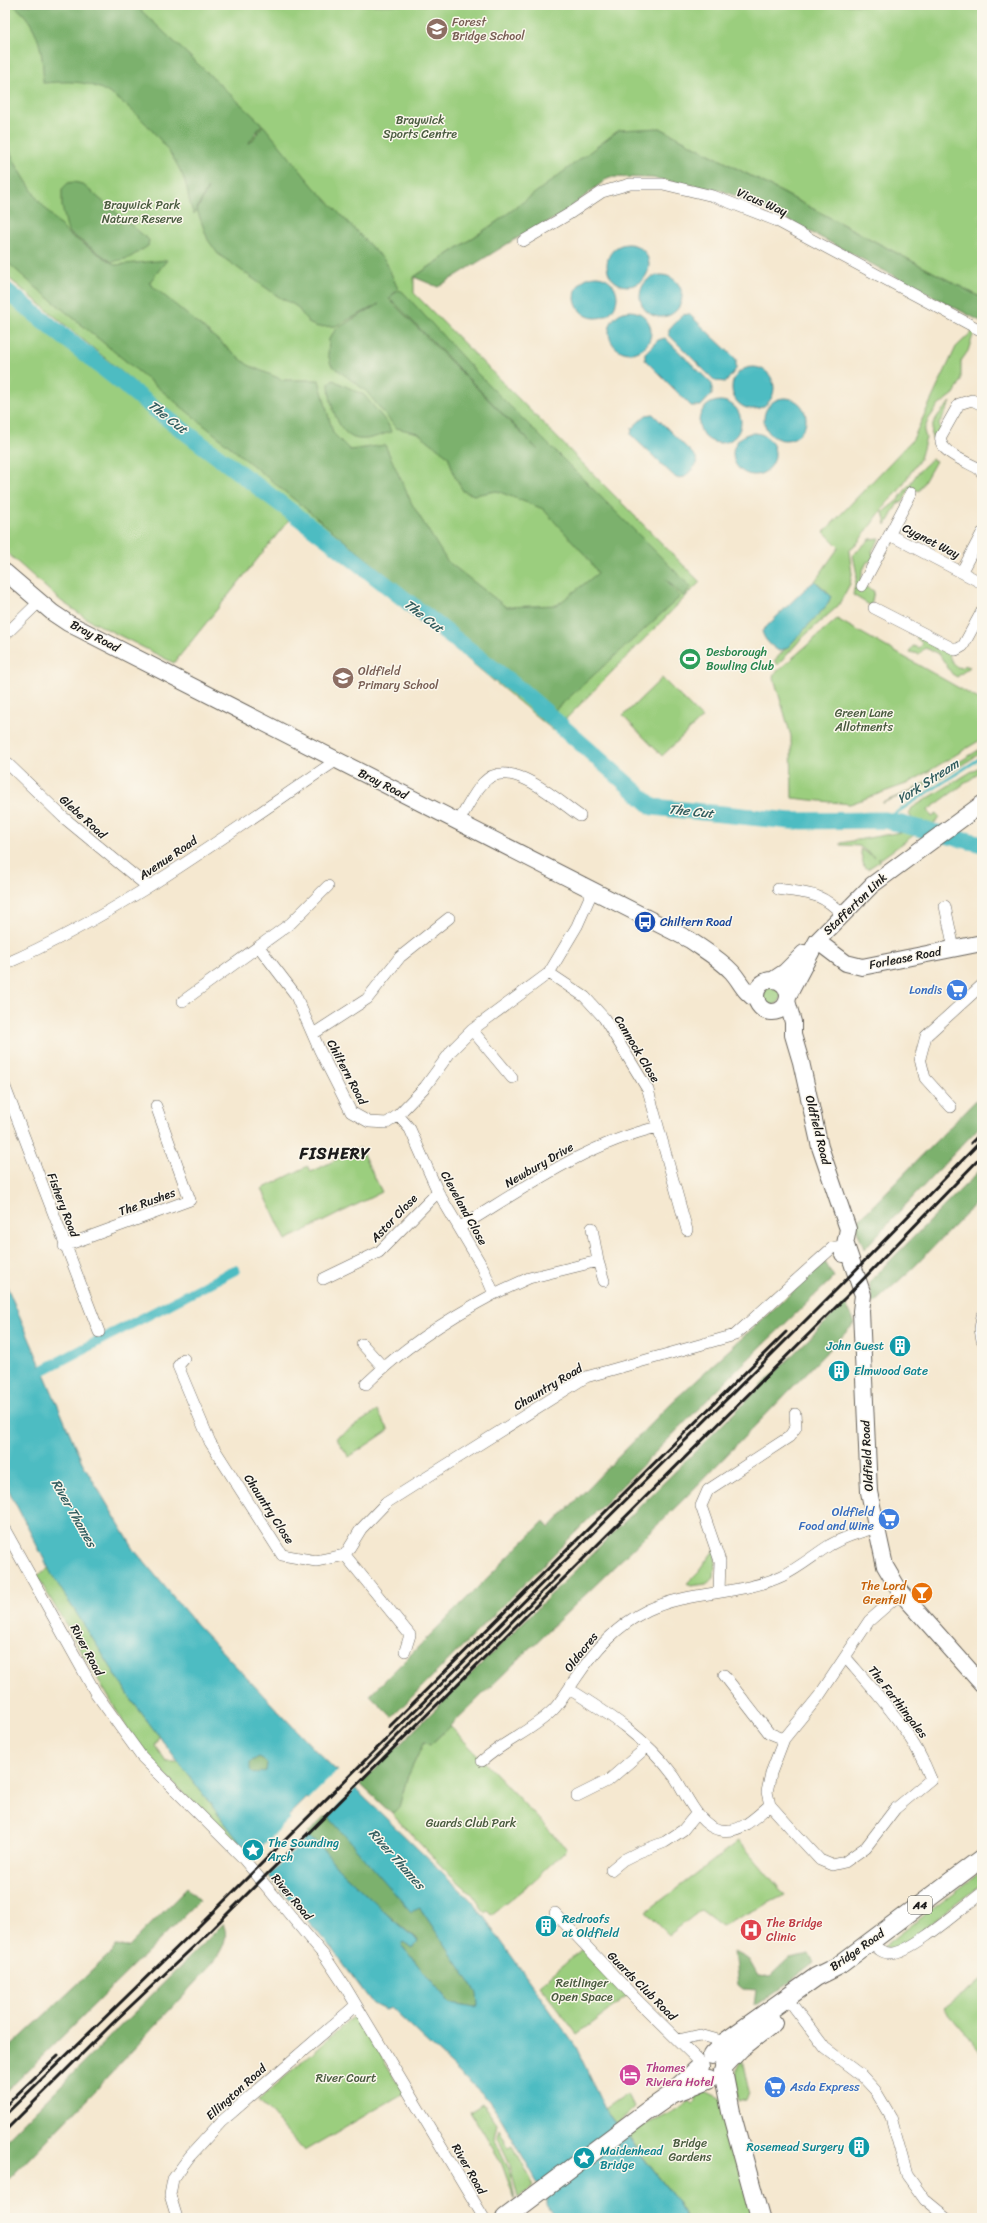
<svg xmlns="http://www.w3.org/2000/svg" width="987" height="2223" font-family="Sriracha,sans-serif">
  <rect width="100%" height="100%" fill="#fbf7ec"/>
  <filter id="ink" filterUnits="userSpaceOnUse"><feTurbulence type="fractalNoise" baseFrequency=".025" numOctaves="2"/><feDisplacementMap in="SourceGraphic" scale="8" xChannelSelector="R" yChannelSelector="G"/><feConvolveMatrix kernelMatrix="1 2 1 2 8 2 1 2 1" color-interpolation-filters="sRGB"/></filter>
  <filter id="wash" filterUnits="userSpaceOnUse"><feTurbulence type="fractalNoise" baseFrequency=".012" numOctaves="4" result="noise"/><feDisplacementMap in="SourceGraphic" scale="16" xChannelSelector="R" yChannelSelector="G"/><feGaussianBlur stdDeviation="0.9" result="paint"/><feColorMatrix in="noise" values="0 0 0 0 0 0 0 0 0 0 0 0 0 0 0 0 0 1.4 0 .05"/><feComposite in="paint" operator="in"/></filter>
  <g filter="url(#wash)">
    <rect width="100%" height="100%" fill="#f5e8d0"/>
    <path fill="#9bce7e" stroke="#5c754d" d="M 5,5 L 127,5 L 306,184 L 234,108 L 128,5 L 982,5 L 982,298 L 660,128 L 495,223 L 414,277 L 414,293 L 700,582 L 554,731 L 5,275 Z
      M 5,298 L 292,516 L 174,663 L 89,620 L 61,601 L 5,551 Z
      M 975,329 L 968,351 L 961,361 L 961,381 L 954,394 L 938,406 L 928,420 L 924,431 L 926,438 L 920,459 L 897,493 L 887,503 L 856,545 L 849,551 L 852,574 L 850,584 L 838,606 L 801,639 L 778,665 L 774,661 L 828,604 L 827,591 L 815,581 L 839,547 L 824,532 L 913,439 L 956,347 Z
      M 951,402 L 939,424 L 941,429 L 932,439 C 929,423 940,412 951,402 Z
      M 932,459 L 936,461 L 919,491 L 910,487 L 903,501 L 898,503 L 886,525 L 883,512 L 898,500 L 920,470 Z
      M 880,538 L 872,551 L 874,557 L 871,561 L 867,562 L 862,572 L 861,585 L 874,591 L 871,606 L 853,595 L 857,575 L 853,555 L 870,539 Z
      M 837,619 L 982,701 L 982,739 L 909,783 L 850,804 L 792,798 L 791,736 L 773,675 Z
      M 921,636 C 928,640 937,643 944,648 C 952,655 949,667 962,668 L 964,665 L 970,667 L 957,677 L 952,674 L 939,654 L 925,648 L 919,654 L 909,652 L 913,646 L 919,648 L 922,643 L 916,638 Z
      M 662,678 L 702,718 L 662,756 L 623,716 Z
      M 982,748 L 982,752 C 951,773 918,790 882,803 L 916,788 Z
      M 982,765 L 982,771 L 928,810 L 932,817 L 937,814 L 940,818 L 933,824 L 914,821 L 909,814 L 912,808 Z
      M 912,830 L 917,832 L 914,835 L 882,858 L 877,858 L 881,860 L 868,869 L 864,867 L 860,849 L 874,857 L 859,846 L 841,845 L 841,843 Z
      M763 996a9 9 0 1 1 18 0a9 9 0 1 1-18 0Z
      M 360,1148 L 382,1192 L 286,1240 L 262,1189 L 308,1166 L 311,1172 Z
      M 377,1411 L 389,1430 L 349,1457 L 336,1438 Z
      M 714,1550 L 716,1550 L 714,1578 L 706,1584 L 691,1586 L 687,1583 L 699,1571 Z
      M 49,1568 L 133,1702 L 159,1735 L 155,1746 L 166,1762 L 179,1762 L 239,1842 L 231,1839 L 166,1776 L 128,1730 L 37,1576 Z
      M 450,1726 L 567,1849 L 531,1883 L 491,1915 L 487,1911 L 485,1913 L 473,1895 L 443,1868 L 392,1814 L 399,1807 L 407,1778 L 424,1742 L 430,1745 Z
      M 739,1841 L 785,1895 L 722,1926 L 701,1910 L 669,1935 L 646,1912 Z
      M 982,1871 L 982,1884 L 897,1949 L 882,1948 Z
      M 583,1949 L 629,1995 L 577,2034 L 539,1985 Z
      M 982,1979 L 982,2054 L 944,2008 Z
      M 354,2016 L 357,2016 L 404,2093 L 304,2151 L 259,2100 Z
      M 742,2059 L 749,2092 L 746,2100 L 739,2102 C 735,2087 731,2072 742,2059 Z
      M 703,2090 L 720,2098 L 754,2218 L 686,2218 L 678,2202 L 626,2135 C 646,2122 670,2116 689,2101 L 692,2104 L 696,2101 L 693,2098 Z
      M 628,2093 L 634,2108 L 617,2124 L 605,2109 Z
      M 482,2103 L 497,2124 L 494,2138 L 509,2169 L 515,2200 L 501,2162 L 470,2111 Z
      M 499,2129 L 509,2148 L 513,2146 L 534,2185 L 518,2198 L 509,2162 L 497,2136 Z"/>
    <path fill="#7cb16d" stroke="#4c6644" fill-rule="evenodd" d="M 13,5 L 135,5 L 262,124 L 248,144 L 252,141 L 263,125 L 313,186 L 386,262 L 398,289 L 391,296 L 399,290 L 403,292 L 476,372 L 691,587 L 684,597 L 666,579 L 680,597 L 553,712 L 33,285 L 5,260 L 5,141 L 17,166 L 38,200 L 67,233 L 115,265 L 167,260 L 149,283 L 248,365 L 283,380 L 319,380 L 333,433 L 350,450 L 385,445 L 412,504 L 447,561 L 506,607 L 557,605 L 598,573 L 586,556 L 543,509 L 497,491 L 474,495 L 463,491 L 455,477 L 448,456 L 418,433 L 396,428 L 366,391 L 331,365 L 328,354 L 329,339 L 336,329 L 379,304 L 336,326 L 318,327 L 310,324 L 296,306 L 279,297 L 218,254 L 208,240 L 197,210 L 208,188 L 194,214 C 188,203 189,193 185,182 C 175,150 126,96 94,86 C 77,80 60,82 43,83 C 44,55 39,23 13,5 ZM 390,298 L 538,450 L 389,299 Z
      M 660,128 L 982,298 L 982,322 L 757,204 L 720,190 L 652,178 L 609,177 L 561,215 L 512,241 L 438,287 L 414,277 L 495,223 L 619,130 Z
      M 74,182 L 82,184 L 149,240 L 148,246 L 129,258 L 112,262 L 68,232 L 62,206 L 62,189 L 68,183 Z
      M 333,380 L 364,395 L 388,424 L 391,432 C 380,435 365,442 354,438 C 336,431 329,400 329,383 Z
      M 982,1094 L 982,1124 L 864,1249 L 855,1224 Z
      M 982,1168 L 982,1197 L 914,1267 L 873,1304 L 869,1282 Z
      M 825,1262 L 834,1277 L 743,1364 L 392,1717 L 370,1695 L 544,1521 L 549,1528 L 670,1404 Z
      M 845,1303 L 855,1323 L 682,1501 L 450,1726 L 430,1745 L 424,1742 L 407,1778 L 399,1807 L 392,1814 L 360,1784 Z
      M249 1766a9 9 0 1 1 18 0a9 9 0 1 1-18 0Z
      M 327,1815 L 420,1908 L 478,1993 L 478,2006 L 475,2007 L 450,2003 L 401,1945 L 403,1942 L 413,1948 L 418,1940 C 390,1918 365,1894 340,1870 C 325,1856 324,1847 305,1836 Z
      M 187,1888 L 200,1900 L 5,2093 L 5,2048 L 7,2050 L 112,1952 L 115,1946 L 128,1947 Z
      M 223,1924 C 230,1938 221,1950 214,1962 L 95,2091 L 5,2183 L 5,2141 Z
      M 734,1952 L 749,1960 L 758,1976 L 770,1977 L 790,1958 L 809,1954 L 814,1963 L 775,1993 L 755,2006 L 757,1990 L 743,1989 L 738,1985 Z"/>
    <path fill="#4ebcc2" stroke="#356c6f" fill-rule="evenodd" d="M607 265a21 21 0 1 1 42 0a21 21 0 1 1-42 0Z
      M640 296a21 21 0 1 1 42 0a21 21 0 1 1-42 0Z
      M575 297a21 21 0 1 1 42 0a21 21 0 1 1-42 0Z
      M609 332a21 21 0 1 1 42 0a21 21 0 1 1-42 0Z
      M 689,314 L 736,359 L 736,369 L 726,382 L 715,381 L 669,335 L 669,329 L 682,315 Z
      M 665,338 L 712,384 L 712,394 L 701,406 L 691,406 L 645,360 L 645,353 L 658,340 Z
      M732 388a21 21 0 1 1 42 0a21 21 0 1 1-42 0Z
      M764 419a21 21 0 1 1 42 0a21 21 0 1 1-42 0Z
      M699 422a21 21 0 1 1 42 0a21 21 0 1 1-42 0Z
      M 653,414 L 696,457 L 697,464 L 685,477 L 676,478 L 631,435 L 632,428 L 646,415 Z
      M733 454a21 21 0 1 1 42 0a21 21 0 1 1-42 0Z
      M 815,581 L 831,596 L 828,604 L 787,648 L 779,651 C 771,646 764,640 762,631 L 806,588 Z
      M 5,1282 L 82,1462 L 135,1551 L 196,1624 L 314,1749 L 474,1903 L 576,2047 L 605,2109 L 678,2202 L 686,2218 L 556,2218 L 547,2205 L 547,2199 L 502,2120 L 489,2101 L 391,2008 L 385,2010 L 373,2004 L 332,1949 L 237,1839 L 133,1702 L 52,1575 L 5,1483 ZM 259,1757 L 263,1759 L 267,1764 L 266,1771 L 254,1774 L 250,1770 L 250,1762 ZM 307,1798 L 327,1815 L 411,1912 L 420,1908 L 477,1993 L 478,2006 L 475,2007 L 450,2003 L 401,1945 L 403,1942 L 413,1948 L 418,1941 L 393,1920 L 338,1868 L 318,1843 L 305,1836 L 288,1817 Z"/>
    <path fill="#f5e8d0" d="M 338,1770 L 357,1787 L 327,1818 L 307,1801 L 302,1806 Z
      M 291,1818 L 309,1836 L 267,1877 L 250,1858 Z"/>
    <g fill="none" stroke-linecap="round" stroke-linejoin="round">
      <path stroke="#4ebcc2" stroke-width="3" d="M 885,820 L 982,757"/>
      <path stroke="#4ebcc2" stroke-width="10" d="M 43,1370 L 235,1270"/>
      <path stroke="#4ebcc2" stroke-width="17" d="M 5,290 L 160,413 L 334,544 L 524,693 L 653,807 L 791,821 L 885,820 L 982,844"/>
    </g>
  </g>
  <g filter="url(#ink)">
    <g fill="none" stroke-linecap="round" stroke-linejoin="round">
      <g stroke="#68635b" stroke-width="12">
        <path id="street" d="M 523,241 L 569,214 L 602,192 L 630,184 L 663,184 L 713,196 L 775,220 L 982,331
          M 982,405 L 972,400 L 959,404 L 941,436 C 937,452 968,462 979,469 L 982,473
          M 890,535 L 982,583
          M 962,571 L 982,533
          M 862,586 L 912,492
          M 874,608 L 956,650 L 963,646 L 982,611
          M 5,635 L 39,602
          M 5,761 L 63,817 L 148,887
          M 458,822 C 466,810 473,794 483,783 C 509,754 558,801 580,816
          M 778,889 C 808,894 819,891 842,914
          M 945,906 L 954,949
          M 259,947 L 295,994 L 320,1051 L 351,1112 L 369,1122 L 387,1123 L 398,1115 L 425,1087 L 452,1050 L 472,1030 L 549,973 L 577,926 L 593,890
          M 5,964 C 124,912 230,832 337,760
          M 549,973 L 585,997 L 604,1018 L 648,1090 L 687,1230
          M 183,1001 L 291,923 L 328,886
          M 472,1030 L 512,1078
          M 313,1034 L 367,999 L 400,957 L 449,918
          M 5,1087 L 99,1332
          M 951,1107 L 925,1078 L 920,1058 L 926,1036 L 982,985
          M 398,1115 L 410,1129 L 438,1192 L 483,1268 L 494,1294 L 529,1278 L 598,1261
          M 460,1227 C 523,1189 585,1144 658,1127
          M 592,1228 L 598,1261 L 604,1281
          M 64,1246 L 190,1200 L 156,1106
          M 323,1279 L 379,1252 L 438,1192
          M 982,1316 L 980,1329 L 982,1340
          M 362,1344 L 383,1367
          M 184,1359 L 178,1366 L 210,1442 L 282,1555 L 316,1561 L 345,1555 L 410,1635 L 405,1651
          M 366,1384 C 403,1348 449,1318 494,1294
          M 5,1530 L 95,1692 L 141,1756 L 241,1856 L 326,1958 L 346,1988 L 484,2218
          M 345,1555 L 361,1529 L 386,1503 L 586,1377 L 735,1335 L 832,1248 L 846,1245
          M 719,1592 L 720,1561 L 701,1506 L 708,1490 L 789,1437 L 796,1427 L 795,1414
          M 846,1658 C 878,1695 913,1732 931,1779 L 895,1809 L 866,1847 L 845,1862 L 832,1865 L 820,1860 L 797,1835 L 770,1805 L 767,1792 L 771,1773 L 784,1739 L 819,1696 L 869,1621 L 901,1593
          M 724,1675 L 769,1733 L 784,1739
          M 569,1689 C 608,1713 646,1738 674,1776 C 686,1793 698,1827 721,1830 C 741,1834 756,1816 770,1805
          M 482,1761 C 504,1741 532,1731 553,1710 C 562,1701 569,1688 576,1678 C 595,1650 617,1625 648,1610 C 690,1590 739,1596 782,1576 C 799,1568 814,1555 830,1545 C 844,1537 860,1532 875,1528
          M 577,1796 L 609,1780 L 647,1747
          M 611,1870 L 623,1860 L 639,1852 L 665,1842 L 683,1830 L 697,1813
          M 555,1913 L 635,1998 L 701,2063
          M 871,1941 C 877,1948 882,1954 892,1953 C 913,1952 963,1907 982,1893
          M 794,2007 L 825,2048 L 862,2076 L 875,2090 L 891,2117 L 907,2175 L 925,2200 L 947,2218
          M 678,2040 L 700,2035 L 725,2042
          M 177,2218 L 170,2195 L 173,2179 L 190,2156 L 221,2122 L 356,2005"/>
      </g>
      <g stroke="#68635b" stroke-width="18">
        <path id="secondary" d="M 5,572 L 53,613 L 68,623 L 690,940 C 704,950 720,959 732,972 C 741,982 744,993 757,1000
          M 817,941 L 846,963 L 862,967 L 982,943
          M 773,980 L 785,972 L 804,953
          M756 996a16 16 0 1 1 32 0a16 16 0 1 1-32 0Z
          M 788,996 L 817,941 L 872,885 L 982,804
          M 787,1001 L 793,1022 L 793,1035 L 801,1062 L 820,1147 L 848,1229 L 843,1254
          M 846,1245 L 863,1295 L 861,1311 L 869,1492 L 885,1566 L 901,1593 L 982,1684"/>
      </g>
      <g stroke="#68635b" stroke-width="20">
        <path id="primary" d="M 712,2055 L 725,2042 L 816,1977 L 838,1966 L 982,1858
          M 724,2066 L 740,2049 L 773,2023
          M 723,2071 L 731,2112 L 760,2218
          M 678,2087 L 700,2067
          M 505,2218 L 646,2112 L 672,2094 L 709,2079"/>
      </g>
      <use href="#street" stroke="#fff" stroke-width="11"/>
      <use href="#secondary" stroke="#fff" stroke-width="16"/>
      <use href="#primary" stroke="#fff" stroke-width="18"/>
      <path stroke="#1c1c1c" stroke-width="3" d="M 971,1143 L 982,1132
        M 389,1727 L 786,1332
        M 362,1771 L 558,1576
        M 5,2106 L 58,2055
        M 5,2115 L 198,1927 L 840,1286 L 982,1140
        M 5,2131 L 116,2020 L 206,1935 L 846,1297 L 982,1156"/>
    </g>
  </g>
  <defs>
    <g id="school-disc" transform="scale(1.15)"><circle r="9.5" fill="#8d6e63" stroke="#fbf7ec"/><path d="M0-5L7-2L0 1L-7-2ZM-4 1L0 2.5L4 1V4Q0 6-4 4Z" fill="#fff"/></g>
    <g id="stadium-disc" transform="scale(1.15)"><circle r="9.5" fill="#2e9e5b" stroke="#fbf7ec"/><path d="M0-5a6.5 5 0 1 0 0 10a6.5 5 0 1 0 0-10ZM-3.5-1.8h7v3.6h-7Z" fill="#fff"/></g>
    <g id="bus-disc" transform="scale(1.15)"><circle r="9.5" fill="#1a4fb4" stroke="#fbf7ec"/><path d="M-5-6H5V4H4V6H2V4H-2V6H-4V4H-5ZM-3.5-4V0h7V-4ZM-3.5 1.2v1.5H-2V1.2ZM2 1.2v1.5H3.5V1.2Z" fill="#fff"/></g>
    <g id="supermarket-disc" transform="scale(1.15)"><circle r="9.5" fill="#3f7fe0" stroke="#fbf7ec"/><path d="M-6-5.5h2.5l.6 2H6L4.5 2H-2.5L-4.4-4H-6ZM-1.5 3.2a1.3 1.3 0 1 0 .1 0ZM3 3.2a1.3 1.3 0 1 0 .1 0Z" fill="#fff"/></g>
    <g id="building-disc" transform="scale(1.15)"><circle r="9.5" fill="#0f9aa8" stroke="#fbf7ec"/><path d="M-4-6H4V6H1V3H-1V6H-4ZM-2.5-4.3h1.7v1.8h-1.7ZM.8-4.3h1.7v1.8H.8ZM-2.5-1h1.7V.8h-1.7ZM.8-1h1.7V.8H.8Z" fill="#fff"/></g>
    <g id="bar-disc" transform="scale(1.15)"><circle r="9.5" fill="#e8710a" stroke="#fbf7ec"/><path d="M-6-5H6L.8 .8V4.5H3.5V6h-7V4.5H-.8V.8Z" fill="#fff"/></g>
    <g id="sight-disc" transform="scale(1.15)"><circle r="9.5" fill="#0f9aa8" stroke="#fbf7ec"/><path d="M0-6L1.8-2.2L6-1.7L2.9 1.2L3.7 5.4L0 3.3L-3.7 5.4L-2.9 1.2L-6-1.7L-1.8-2.2Z" fill="#fff"/></g>
    <g id="hospital-disc" transform="scale(1.15)"><circle r="9.5" fill="#e0444e" stroke="#fbf7ec"/><path d="M-5-5h3v3.5h4V-5h3V5h-3V1.5h-4V5h-3Z" fill="#fff"/></g>
    <g id="hotel-disc" transform="scale(1.15)"><circle r="9.5" fill="#d1479c" stroke="#fbf7ec"/><path d="M-6-4.5h1.5V1H6V5H4.5V3h-9V5H-6ZM-4 0a1.8 1.8 0 1 1 3.6 0ZM.5 0V-2.5h3Q6-2.5 6 0Z" fill="#fff"/></g>
  </defs>
  <g fill-rule="evenodd">
    <use href="#school-disc" x="437" y="29"/>
    <use href="#stadium-disc" x="690" y="659"/>
    <use href="#school-disc" x="343" y="678"/>
    <use href="#bus-disc" x="645" y="922"/>
    <use href="#supermarket-disc" x="957" y="990"/>
    <use href="#building-disc" x="900" y="1346"/>
    <use href="#building-disc" x="839" y="1371"/>
    <use href="#supermarket-disc" x="889" y="1519"/>
    <use href="#bar-disc" x="922" y="1593"/>
    <use href="#sight-disc" x="253" y="1850"/>
    <use href="#building-disc" x="546" y="1926"/>
    <use href="#hospital-disc" x="751" y="1930"/>
    <use href="#hotel-disc" x="630" y="2075"/>
    <use href="#supermarket-disc" x="775" y="2087"/>
    <use href="#building-disc" x="859" y="2147"/>
    <use href="#sight-disc" x="584" y="2158"/>
  </g>
  <g text-anchor="middle" dominant-baseline="central" stroke-width="3" stroke-linejoin="round" paint-order="stroke">
    <rect fill="#fbf7ec" stroke="#5f5e5a" stroke-width="1" x="908" y="1896" width="24" height="18" rx="3"/>
    <g font-size="11" font-weight="bold" fill="#1c1c1c">
      <text x="920" y="1905">A4</text>
    </g>
    <g font-size="12" fill="#785e54" stroke="#fbf7ec" text-anchor="start">
      <text x="452" y="22">Forest<tspan x="452" dy="14">Bridge School</tspan></text>
      <text x="358" y="671">Oldfield<tspan x="358" dy="14">Primary School</tspan></text>
    </g>
    <g font-size="12" fill="#485a3e" stroke="#fbf7ec">
      <text x="420" y="120">Braywick<tspan x="420" dy="14">Sports Centre</tspan></text>
      <text x="142" y="205">Braywick Park<tspan x="142" dy="14">Nature Reserve</tspan></text>
      <text x="864" y="713">Green Lane<tspan x="864" dy="14">Allotments</tspan></text>
      <text x="471" y="1823">Guards Club Park</text>
      <text x="582" y="1983">Reitlinger<tspan x="582" dy="14">Open Space</tspan></text>
      <text x="346" y="2078">River Court</text>
      <text x="690" y="2143">Bridge<tspan x="690" dy="14">Gardens</tspan></text>
    </g>
    <g font-size="12" fill="#1c1c1c" stroke="#fbf7ec">
      <text transform="translate(762 202) rotate(23)">Vicus Way</text>
      <text transform="translate(931 541) rotate(27)">Cygnet Way</text>
      <text transform="translate(95 636) rotate(28)">Bray Road</text>
      <text transform="translate(383 784) rotate(27)">Bray Road</text>
      <text transform="translate(83 817) rotate(42)">Glebe Road</text>
      <text transform="translate(168 858) rotate(-34)">Avenue Road</text>
      <text transform="translate(855 904) rotate(-44)">Stafferton Link</text>
      <text transform="translate(905 958) rotate(-11)">Forlease Road</text>
      <text transform="translate(637 1049) rotate(59)">Cannock Close</text>
      <text transform="translate(347 1072) rotate(62)">Chiltern Road</text>
      <text transform="translate(818 1130) rotate(76)">Oldfield Road</text>
      <text transform="translate(539 1165) rotate(-30)">Newbury Drive</text>
      <text transform="translate(147 1202) rotate(-20)">The Rushes</text>
      <text transform="translate(63 1205) rotate(69)">Fishery Road</text>
      <text transform="translate(464 1208) rotate(61)">Cleveland Close</text>
      <text transform="translate(394 1218) rotate(-46)">Astor Close</text>
      <text transform="translate(548 1387) rotate(-31)">Chauntry Road</text>
      <text transform="translate(867 1456) rotate(-93)">Oldfield Road</text>
      <text transform="translate(269 1509) rotate(57)">Chauntry Close</text>
      <text transform="translate(87 1650) rotate(62)">River Road</text>
      <text transform="translate(581 1652) rotate(-52)">Oldacres</text>
      <text transform="translate(898 1702) rotate(52)">The Farthingales</text>
      <text transform="translate(292 1897) rotate(50)">River Road</text>
      <text transform="translate(857 1950) rotate(-35)">Bridge Road</text>
      <text transform="translate(642 1986) rotate(45)">Guards Club Road</text>
      <text transform="translate(236 2092) rotate(-42)">Ellington Road</text>
      <text transform="translate(469 2169) rotate(60)">River Road</text>
    </g>
    <g font-size="12" fill="#27864d" stroke="#fbf7ec" text-anchor="start">
      <text x="706" y="652">Desborough<tspan x="706" dy="14">Bowling Club</tspan></text>
    </g>
    <g font-size="12" fill="#164399" stroke="#fbf7ec" text-anchor="start">
      <text x="660" y="922">Chiltern Road</text>
    </g>
    <g font-size="12" fill="#366cbe" stroke="#fbf7ec" text-anchor="end">
      <text x="942" y="990">Londis</text>
      <text x="874" y="1512">Oldfield<tspan x="874" dy="14">Food and Wine</tspan></text>
      <text x="790" y="2087" text-anchor="start">Asda Express</text>
    </g>
    <g font-size="12" fill="#0d838f" stroke="#fbf7ec" text-anchor="start">
      <text x="884" y="1346" text-anchor="end">John Guest</text>
      <text x="854" y="1371">Elmwood Gate</text>
      <text x="268" y="1843">The Sounding<tspan x="268" dy="14">Arch</tspan></text>
      <text x="562" y="1919">Redroofs<tspan x="562" dy="14">at Oldfield</tspan></text>
      <text x="844" y="2147" text-anchor="end">Rosemead Surgery</text>
      <text x="600" y="2151">Maidenhead<tspan x="600" dy="14">Bridge</tspan></text>
    </g>
    <g font-size="12" fill="#c56008" stroke="#fbf7ec" text-anchor="end">
      <text x="906" y="1586">The Lord<tspan x="906" dy="14">Grenfell</tspan></text>
    </g>
    <g font-size="12" fill="#be3a42" stroke="#fbf7ec" text-anchor="start">
      <text x="766" y="1923">The Bridge<tspan x="766" dy="14">Clinic</tspan></text>
    </g>
    <g font-size="12" fill="#b23c85" stroke="#fbf7ec" text-anchor="start">
      <text x="646" y="2068">Thames<tspan x="646" dy="14">Riviera Hotel</tspan></text>
    </g>
    <g font-size="13" font-style="italic" fill="#305c5e" stroke="#fbf7ec">
      <text transform="translate(168 417) rotate(38)">The Cut</text>
      <text transform="translate(424 616) rotate(38)">The Cut</text>
      <text transform="translate(928 781) rotate(-33)">York Stream</text>
      <text transform="translate(691 811) rotate(6)">The Cut</text>
      <text transform="translate(74 1513) rotate(60)">River Thames</text>
      <text transform="translate(397 1859) rotate(48)">River Thames</text>
    </g>
    <g font-size="16" font-weight="bold" letter-spacing="1" fill="#1c1c1c" stroke="#fbf7ec">
      <text x="335" y="1153">FISHERY</text>
    </g>
  </g>
  <rect width="987" height="2223" fill="none" stroke="#fbf7ec" stroke-width="20"/>
</svg>
